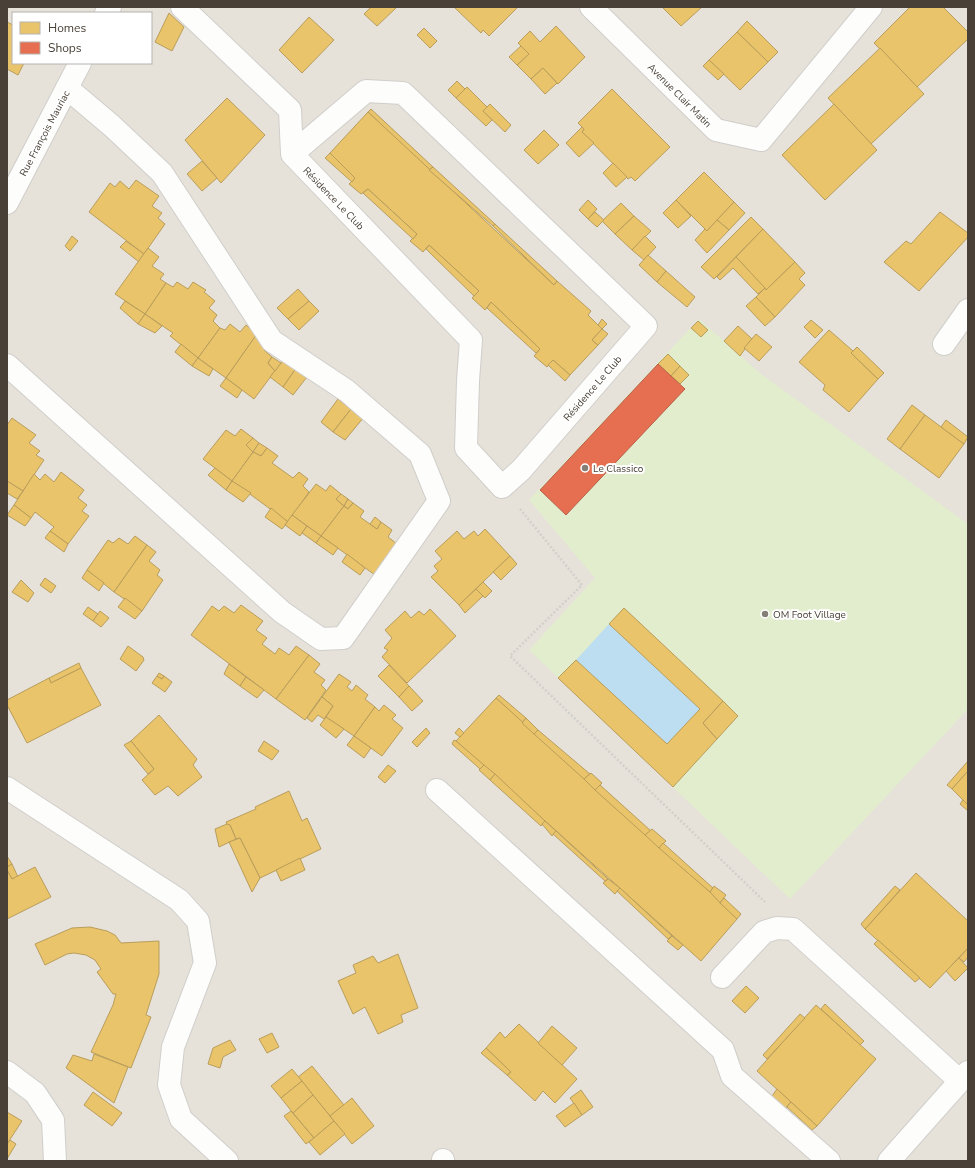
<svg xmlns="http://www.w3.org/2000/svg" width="975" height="1168" font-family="'Nunito Sans',sans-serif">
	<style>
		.residential { fill: #e6e2da; fill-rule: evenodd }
		.green { fill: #e2edcd }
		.water { fill: #bddef0 }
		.homes { fill: #e9c46a; stroke: #b99d5b }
		.shops { fill: #e76f51; stroke: #b86149 }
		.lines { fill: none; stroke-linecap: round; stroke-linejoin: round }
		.minor-casing { stroke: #d0ceca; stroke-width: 24 }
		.path { stroke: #d2d0cb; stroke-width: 2.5; stroke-dasharray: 2 2; stroke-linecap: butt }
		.minor { stroke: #fdfdfc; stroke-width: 22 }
		.poi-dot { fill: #847e77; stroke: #fff; stroke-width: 1.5 }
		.labels { text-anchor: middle; stroke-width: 4; stroke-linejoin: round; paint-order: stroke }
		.street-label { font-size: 10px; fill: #494137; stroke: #fff }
		.poi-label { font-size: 10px; fill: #494137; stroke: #fff; text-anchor: start }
	</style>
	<rect width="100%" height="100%" fill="#f2f0ed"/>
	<path class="residential" d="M7,7H968V1161H7ZM13,13H151V63H13Z"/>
	<polygon class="green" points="699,319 761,374 968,524 968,709 790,899 529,650 595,578 529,500"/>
	<polygon class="water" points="609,624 700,709 667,744 576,660"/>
	<g class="homes">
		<polygon points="371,7 397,7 377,26 364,14"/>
		<polygon points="454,7 518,7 489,36 483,30 481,33"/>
		<polygon points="662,7 702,7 681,26"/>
		<polygon points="910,7 943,7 968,32 968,39 917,87 874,43"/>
		<polygon points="169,13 184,27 172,51 155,42"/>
		<polygon points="309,17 334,40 302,73 279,50"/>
		<polygon points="747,21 778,52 768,62 737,32"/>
		<polygon points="7,22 13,25 13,63 24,63 18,75 7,69"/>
		<polygon points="556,26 585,57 558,84 543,68 531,79 517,65 529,54 518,43 530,31 540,42"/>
		<polygon points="424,28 437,41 430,48 417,35"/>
		<polygon points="737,32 768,62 740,90 709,60"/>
		<polygon points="521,46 529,54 517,65 509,57"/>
		<polygon points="880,48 924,94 871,144 828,98"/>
		<polygon points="709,60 724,74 718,80 703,66"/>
		<polygon points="543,68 557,83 545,94 531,79"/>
		<polygon points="457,81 465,89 456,98 448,90"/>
		<polygon points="467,87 487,107 483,111 492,120 486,126 456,98"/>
		<polygon points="612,89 670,147 635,181 631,177 628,179 582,132 584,129 578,123"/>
		<polygon points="227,98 265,135 221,183 185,140"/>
		<polygon points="490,104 511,125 505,132 483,111"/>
		<polygon points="834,104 877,150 825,200 782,155"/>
		<polygon points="371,109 386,123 433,167 429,170 368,112"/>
		<polygon points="368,112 554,285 557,281 591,311 588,315 602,329 592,340 598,345 570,375 553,360 547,367 534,356 540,349 491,302 485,310 472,298 479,291 429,245 423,252 410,241 417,234 368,189 361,194 349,184 355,178 330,153"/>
		<polygon points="582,127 584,129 582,132 594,143 579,157 566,143"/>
		<polygon points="544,130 559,145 538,164 524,150"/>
		<polygon points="330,153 355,178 352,182 325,158"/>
		<polygon points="202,161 217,178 202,191 187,174"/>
		<polygon points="613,163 627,177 616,187 603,173"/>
		<polygon points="433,167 495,224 493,226 429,170"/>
		<polygon points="704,172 734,202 707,231 676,200"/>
		<polygon points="136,180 159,196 152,206 162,213 158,218 165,224 144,254 89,212 110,183 115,187 120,181 129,189"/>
		<polygon points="368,189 417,234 413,239 363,193"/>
		<polygon points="588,200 597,209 588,219 579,210"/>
		<polygon points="676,200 691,216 678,228 663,213"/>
		<polygon points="734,202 745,213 729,230 717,220"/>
		<polygon points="621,203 634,216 615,234 602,221"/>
		<polygon points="595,212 604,220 597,227 588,219"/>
		<polygon points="940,212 968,233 968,237 919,291 884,262 906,241 911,244"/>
		<polygon points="634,216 651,231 632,250 615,234"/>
		<polygon points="751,217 763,229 714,279 701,267"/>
		<polygon points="717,220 729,230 707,253 695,240 705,229 707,231"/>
		<polygon points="495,224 557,281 554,285 493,226"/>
		<polygon points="763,229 795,262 766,290 736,257"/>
		<polygon points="72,236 78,241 70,251 65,246"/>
		<polygon points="645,236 656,247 644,260 632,250"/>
		<polygon points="126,241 144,254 139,262 120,247"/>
		<polygon points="429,245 479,291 474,296 426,249"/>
		<polygon points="148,248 159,257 152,266 164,274 160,279 166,283 145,314 115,294"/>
		<polygon points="648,255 666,271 657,282 639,265"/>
		<polygon points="736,257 765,288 758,294 733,268 720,280 717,277"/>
		<polygon points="795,262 805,273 799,279 805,285 775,317 756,297 765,288 766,290"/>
		<polygon points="666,271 695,297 687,307 657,282"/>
		<polygon points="177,282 188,289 193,282 206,290 204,292 215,301 209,308 217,315 213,321 220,328 198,358 170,336 173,333 145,314 166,283 173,287"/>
		<polygon points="298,289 309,301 288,319 277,308"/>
		<polygon points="756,297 775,317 765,326 746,306"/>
		<polygon points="125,301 145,314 138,324 120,308"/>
		<polygon points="309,301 319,311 299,330 288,319"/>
		<polygon points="491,302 540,349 536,353 487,308"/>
		<polygon points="145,314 162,326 155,333 138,324"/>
		<polygon points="602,319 607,324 602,329 598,325"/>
		<polygon points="811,320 823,330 815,338 804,327"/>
		<polygon points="698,321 708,330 701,337 691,328"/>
		<polygon points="230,324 240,332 246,325 257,334 226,378 198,358 220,328 225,330"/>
		<polygon points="738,326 752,339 740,356 724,341"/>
		<polygon points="602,329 608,334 598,345 592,340"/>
		<polygon points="829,330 853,351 851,353 878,379 849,412 823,390 825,385 799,362"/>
		<polygon points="257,334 269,343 264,350 272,357 268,363 275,371 254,399 226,378"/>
		<polygon points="756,334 772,347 759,361 744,348"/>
		<polygon points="181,344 198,358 192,366 175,352"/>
		<polygon points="857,347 884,373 878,379 851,353"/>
		<polygon points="668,354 680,366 671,376 658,364"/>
		<polygon points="287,355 299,364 283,387 270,377"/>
		<polygon points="272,357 281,363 275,371 268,363"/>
		<polygon points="198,358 213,369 209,376 192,366"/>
		<polygon points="553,360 570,375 565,381 548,365"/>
		<polygon points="299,364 310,373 293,395 283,387"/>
		<polygon points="680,366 689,375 680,384 671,376"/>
		<polygon points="226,378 242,390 237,398 220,386"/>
		<polygon points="338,399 351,409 333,432 321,422"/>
		<polygon points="912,405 925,415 900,449 887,439"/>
		<polygon points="351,409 364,417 345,440 333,432"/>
		<polygon points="925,415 964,444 939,478 900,449"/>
		<polygon points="12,418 36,435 29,443 40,451 36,455 44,460 23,491 7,481 7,425"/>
		<polygon points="946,420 968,437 964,444 941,427"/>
		<polygon points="241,429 253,438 246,445 253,452 232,481 203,459 226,430 235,436"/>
		<polygon points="253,438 259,443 253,452 246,445"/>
		<polygon points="259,443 267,448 261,456 253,452"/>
		<polygon points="267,448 278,456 272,463 293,478 299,472 308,479 303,486 309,492 288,522 232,481 253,452 261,456"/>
		<polygon points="215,468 232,481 226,490 208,475"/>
		<polygon points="61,472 84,490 78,498 87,505 82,511 89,516 68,544 50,531 54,527 35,512 31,518 14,505 34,474 40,480 45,474 54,482"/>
		<polygon points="7,481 23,491 17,499 7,493"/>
		<polygon points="232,481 251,493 243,502 226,490"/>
		<polygon points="316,484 326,491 330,485 341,494 336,499 344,506 321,536 292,515"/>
		<polygon points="341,494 348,499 344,506 336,499"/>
		<polygon points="348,499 353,503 348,509 344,506"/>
		<polygon points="353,503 364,511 360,517 377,529 381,522 392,530 388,537 397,544 375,575 321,536 344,506 348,509"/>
		<polygon points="14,505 31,518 25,526 7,515"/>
		<polygon points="271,508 288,522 282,529 265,517"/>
		<polygon points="292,515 307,526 300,536 285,525"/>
		<polygon points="375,517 381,522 377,529 370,524"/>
		<polygon points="307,526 321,536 316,543 302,533"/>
		<polygon points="485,529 510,556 459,605 431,577 438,571 434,566 442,559 435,551 457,531 464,539 474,531 478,536"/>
		<polygon points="50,531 68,544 64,552 45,538"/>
		<polygon points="135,536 147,545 114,592 87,570 108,540 113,543 119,538 128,544"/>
		<polygon points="321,536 338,548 333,555 316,543"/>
		<polygon points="147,545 156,552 149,561 160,570 157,575 163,580 142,611 114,592"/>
		<polygon points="347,554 365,568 360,575 342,562"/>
		<polygon points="510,556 517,564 501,580 493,572"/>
		<polygon points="87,570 104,583 99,591 82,578"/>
		<polygon points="45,578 56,586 51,593 40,585"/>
		<polygon points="21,580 34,593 28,602 12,592"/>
		<polygon points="483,582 492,591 485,598 476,589"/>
		<polygon points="476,589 483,596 465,613 459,605"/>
		<polygon points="125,598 142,611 135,619 118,607"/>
		<polygon points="241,605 263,621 256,630 267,638 262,644 275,654 279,648 289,655 296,646 309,655 276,699 191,635 212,606 219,611 224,606 234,613"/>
		<polygon points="88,607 98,614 93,621 83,614"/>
		<polygon points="624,608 723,701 703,723 717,739 673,787 558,678 576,660 667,744 700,709 609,624"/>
		<polygon points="430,609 456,636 407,683 382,657 388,650 384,648 392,638 385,630 405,611 411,618 419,611 424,615"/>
		<polygon points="100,611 109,618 101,627 93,621"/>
		<polygon points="128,646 143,657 144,660 136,671 120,659"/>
		<polygon points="309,655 320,664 314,672 325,680 321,685 326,690 305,720 276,699"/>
		<polygon points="79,663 81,668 51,683 49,678"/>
		<polygon points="229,664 246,677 240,686 224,674"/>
		<polygon points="389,665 409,686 399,697 378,676"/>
		<polygon points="81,668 101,705 27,743 7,705 7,700 49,678 51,683"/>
		<polygon points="159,673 164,676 162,679 157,676"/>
		<polygon points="339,674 351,682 347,687 352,691 356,685 368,695 365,699 375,707 354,736 326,717 333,706 322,697"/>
		<polygon points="157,676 162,679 164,676 172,682 165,692 152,683"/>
		<polygon points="246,677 264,690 257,698 240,686"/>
		<polygon points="409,686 423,701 412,711 399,697"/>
		<polygon points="499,695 526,718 522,723 496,698"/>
		<polygon points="322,697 333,706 324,719 318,715 312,722 307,718"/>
		<polygon points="496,698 710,892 737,919 701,961 456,741"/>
		<polygon points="723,701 738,716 717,739 703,723"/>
		<polygon points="384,705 396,715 392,719 403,728 382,756 354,736 375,707 379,711"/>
		<polygon points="159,715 197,759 193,765 202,777 178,796 168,786 155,795 142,780 154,769 131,741"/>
		<polygon points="326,717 344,729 336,738 320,725"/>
		<polygon points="526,718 538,730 534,734 522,723"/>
		<polygon points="426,728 430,733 417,747 412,742"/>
		<polygon points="459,728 464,733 460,737 455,733"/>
		<polygon points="538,730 590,774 584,779 534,734"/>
		<polygon points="354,736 371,748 364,758 347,745"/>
		<polygon points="454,740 456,741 484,765 480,769 452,744"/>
		<polygon points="131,741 154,769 148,774 124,745"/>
		<polygon points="264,741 279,751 272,760 258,751"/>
		<polygon points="968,761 968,771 952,789 947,785"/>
		<polygon points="388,765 396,771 385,783 378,777"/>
		<polygon points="484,765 495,774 490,780 479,770"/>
		<polygon points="968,771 968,805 952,789"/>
		<polygon points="591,773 602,783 595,790 584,779"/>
		<polygon points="495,774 545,821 541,826 490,780"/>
		<polygon points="600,785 651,831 645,835 595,790"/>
		<polygon points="289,791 302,821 307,818 321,849 260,878 240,838 236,839 230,825 227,825 226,822 256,809 255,807"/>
		<polygon points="963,800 968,805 968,811 960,804"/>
		<polygon points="545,821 556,831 552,836 542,824"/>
		<polygon points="227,824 230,825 236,839 219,847 215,829"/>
		<polygon points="652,829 666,841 659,848 645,835"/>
		<polygon points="556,831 608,879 605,881 553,834"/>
		<polygon points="240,838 260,878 252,892 229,842"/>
		<polygon points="663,843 713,888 710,892 659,848"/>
		<polygon points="7,856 12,864 7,867"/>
		<polygon points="300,858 305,870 281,881 276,870"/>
		<polygon points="12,864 18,877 12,879 7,870 7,867"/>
		<polygon points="35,867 51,897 7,919 7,870 12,879"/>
		<polygon points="916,873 968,921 968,948 930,988 865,929"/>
		<polygon points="608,879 620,888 615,894 603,883"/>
		<polygon points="714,886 726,895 720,903 710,892"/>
		<polygon points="895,886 900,890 865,929 861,924"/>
		<polygon points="620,888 672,936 668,939 617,891"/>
		<polygon points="724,898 741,914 737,919 720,903"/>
		<polygon points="90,927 107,931 115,935 121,943 159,941 159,974 146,1015 151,1017 131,1068 91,1052 113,1005 116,994 113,994 97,972 101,969 95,960 86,955 74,953 67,954 45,965 35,944 65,931 72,928"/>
		<polygon points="672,936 683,945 678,950 667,941"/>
		<polygon points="878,940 920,978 915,982 874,944"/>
		<polygon points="968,948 968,957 964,962 959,958"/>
		<polygon points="398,954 418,1008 401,1015 403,1022 378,1034 365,1007 353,1014 338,981 356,973 353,965 373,956 378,963"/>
		<polygon points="959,958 968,968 955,981 946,971"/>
		<polygon points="746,986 759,998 745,1013 732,1001"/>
		<polygon points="825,1004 864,1041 860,1045 821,1009"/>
		<polygon points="816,1005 876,1059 817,1126 757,1071"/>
		<polygon points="800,1014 805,1018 767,1059 763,1055"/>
		<polygon points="519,1024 577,1079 555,1103 543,1091 535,1101 507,1075 511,1072 486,1048 500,1032 505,1038"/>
		<polygon points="552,1026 577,1048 562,1065 538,1043"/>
		<polygon points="272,1033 279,1047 267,1053 259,1039"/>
		<polygon points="230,1040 236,1050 223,1057 220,1068 208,1064 213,1048"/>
		<polygon points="486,1048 511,1072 507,1075 481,1053"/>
		<polygon points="94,1054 128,1067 114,1103 66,1068 73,1055 92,1061"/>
		<polygon points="312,1066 344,1105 330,1116 298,1077"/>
		<polygon points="292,1069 302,1081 281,1098 271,1086"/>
		<polygon points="302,1081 313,1095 293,1113 281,1098"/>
		<polygon points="777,1089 791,1102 785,1109 772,1096"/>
		<polygon points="581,1090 593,1107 582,1115 570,1098"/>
		<polygon points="93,1092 122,1113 112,1126 84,1105"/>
		<polygon points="313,1095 334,1121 314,1138 293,1113"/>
		<polygon points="352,1098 374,1126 352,1144 330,1116"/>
		<polygon points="791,1102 817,1126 812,1130 787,1107"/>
		<polygon points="574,1103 582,1115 565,1127 556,1116"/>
		<polygon points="291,1111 314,1138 306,1144 284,1116"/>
		<polygon points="7,1112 22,1121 7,1144"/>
		<polygon points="334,1121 345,1134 320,1155 309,1142"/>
		<polygon points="10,1140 16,1144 7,1159 7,1144"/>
	</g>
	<polygon class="shops" points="658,364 685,389 566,515 540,490"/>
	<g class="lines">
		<defs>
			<g id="minor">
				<polyline points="182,7 290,110 292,154 471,340 468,381 466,448 502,487 521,470 646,326 403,93 366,91 292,154"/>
				<polyline points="591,7 716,130 761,140 871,7"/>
				<polyline points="106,13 110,7"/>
				<polyline points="7,203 80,63"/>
				<polyline points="944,344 968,310"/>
				<polyline points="7,365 282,612 321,639 343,638 439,501 420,454 347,391 272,341 162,173 112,126 67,88"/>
				<polyline points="7,788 179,900 198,921 205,963 173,1047 169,1085 181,1119 227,1161"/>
				<polyline points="437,790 723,1050 732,1076 829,1161"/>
				<polyline points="722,977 764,932 777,928 793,929 960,1081"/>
				<polyline points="7,1072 35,1093 53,1120 55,1161"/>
				<polyline points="443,1161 443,1160"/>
				<polyline points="889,1161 968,1072"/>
			</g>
		</defs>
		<use href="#minor" class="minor-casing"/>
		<polyline class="path" points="520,509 582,585 510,656 765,902"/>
		<use href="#minor" class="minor"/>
	</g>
	<g class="poi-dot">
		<circle cx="585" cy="468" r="4"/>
		<circle cx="765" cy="614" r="4"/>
	</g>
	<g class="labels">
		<g class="street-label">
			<text transform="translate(680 95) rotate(45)" y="4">Avenue Clair Matin</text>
			<text transform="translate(44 133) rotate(-62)" y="4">Rue François Mauriac</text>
			<text transform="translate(334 198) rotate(46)" y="4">Résidence Le Club</text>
			<text transform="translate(592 388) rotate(-49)" y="4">Résidence Le Club</text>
		</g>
		<g class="poi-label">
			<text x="593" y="472">Le Classico</text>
			<text x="773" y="618">OM Foot Village</text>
		</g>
	</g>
	<rect width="975" height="1168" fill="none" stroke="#494137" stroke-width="16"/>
	<rect x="12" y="12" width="140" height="52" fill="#ffffff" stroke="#b6b3af"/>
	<rect x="20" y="22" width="20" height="12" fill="#e9c46a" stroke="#b6b3af"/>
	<text x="48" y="32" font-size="12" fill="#494137">Homes</text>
	<rect x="20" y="42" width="20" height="12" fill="#e76f51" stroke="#b6b3af"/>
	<text x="48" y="52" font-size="12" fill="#494137">Shops</text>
</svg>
